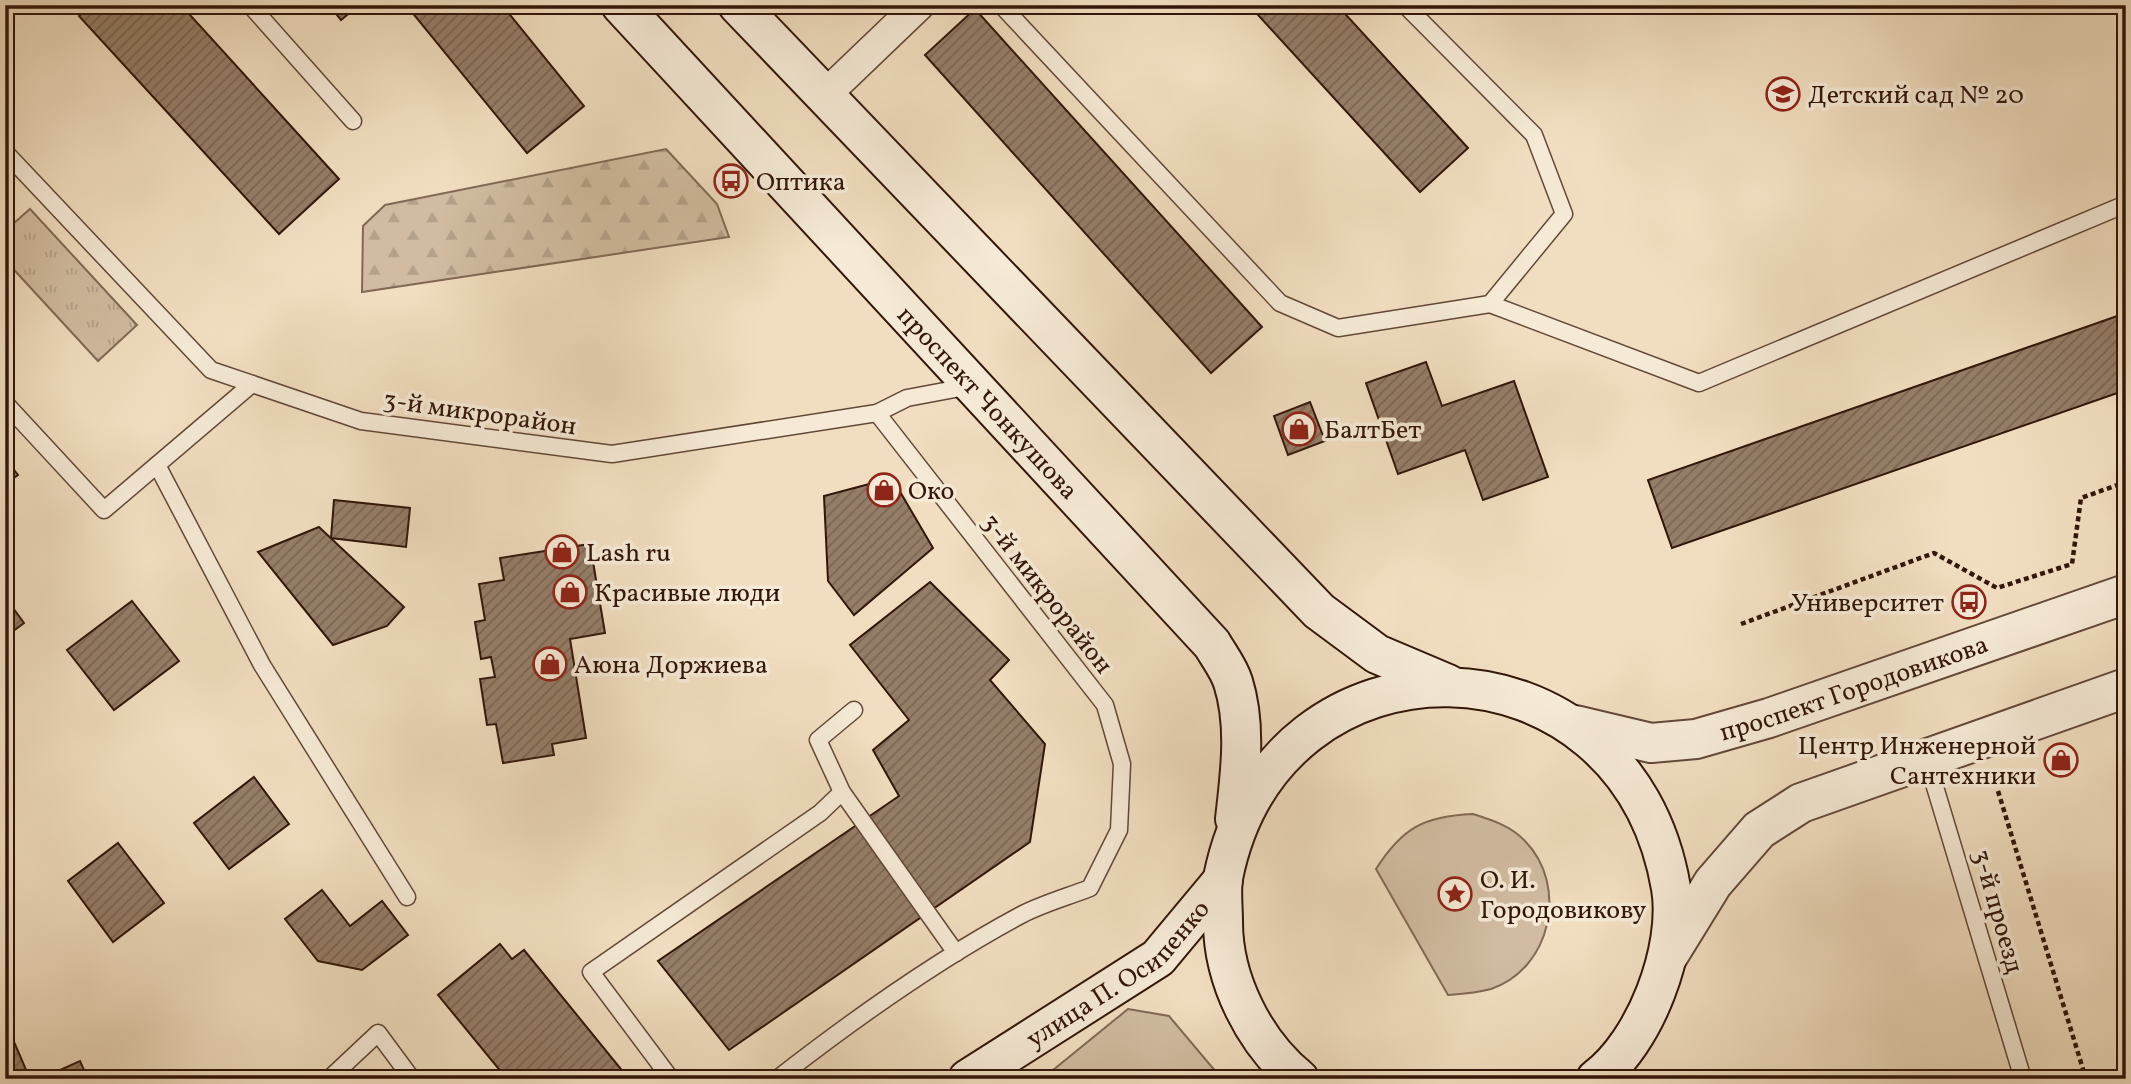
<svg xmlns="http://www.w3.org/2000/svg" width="2131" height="1084" font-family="Vollkorn,serif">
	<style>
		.green { fill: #d1bca1; stroke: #826955; stroke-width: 2 }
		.forest { fill: url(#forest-firs); stroke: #826955; stroke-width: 2 }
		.park { fill: url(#park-tufts); stroke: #826955; stroke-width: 2 }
		.building { fill: url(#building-hatch); stroke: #321609; stroke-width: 2 }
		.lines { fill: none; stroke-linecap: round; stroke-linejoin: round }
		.service-casing { stroke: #624837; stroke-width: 19 }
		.minor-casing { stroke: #624837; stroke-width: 33 }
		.tertiary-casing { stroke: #624837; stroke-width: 42 }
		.secondary-casing { stroke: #321609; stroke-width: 42 }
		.path { stroke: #321609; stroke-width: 4.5; stroke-dasharray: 5 3.5; stroke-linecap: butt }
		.service { stroke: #f6ead6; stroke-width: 16 }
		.minor { stroke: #f6ead6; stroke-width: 30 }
		.tertiary { stroke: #f6ead6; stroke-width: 38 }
		.secondary { stroke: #f6ead6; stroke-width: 38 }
		.labels { text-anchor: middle; stroke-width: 7; stroke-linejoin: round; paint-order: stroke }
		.poi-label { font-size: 26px; fill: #321609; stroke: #f6ead6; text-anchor: start }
		.street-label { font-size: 26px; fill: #321609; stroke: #f6ead6 }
	</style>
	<defs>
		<pattern id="forest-firs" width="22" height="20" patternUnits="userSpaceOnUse" patternTransform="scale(1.75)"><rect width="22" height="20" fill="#d1bca1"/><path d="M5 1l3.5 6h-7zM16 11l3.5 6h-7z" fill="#b4a189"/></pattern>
		<pattern id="park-tufts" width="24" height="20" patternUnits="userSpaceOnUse" patternTransform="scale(1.75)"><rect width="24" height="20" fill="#d1bca1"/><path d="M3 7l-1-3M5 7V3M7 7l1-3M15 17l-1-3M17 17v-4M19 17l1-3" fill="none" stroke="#b4a189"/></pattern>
		<pattern id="building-hatch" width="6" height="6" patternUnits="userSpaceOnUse" patternTransform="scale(1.75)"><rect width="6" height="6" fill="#957e68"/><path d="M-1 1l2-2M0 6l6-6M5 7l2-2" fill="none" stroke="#7a6654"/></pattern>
	</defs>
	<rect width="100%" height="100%" fill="#f1dec0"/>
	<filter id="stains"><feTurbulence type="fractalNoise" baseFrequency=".00286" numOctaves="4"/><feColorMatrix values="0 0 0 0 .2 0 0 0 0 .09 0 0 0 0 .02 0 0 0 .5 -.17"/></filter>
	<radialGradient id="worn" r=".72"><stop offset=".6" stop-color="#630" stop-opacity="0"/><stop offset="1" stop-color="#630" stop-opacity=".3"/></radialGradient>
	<g class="green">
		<path d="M1473,814C1492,820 1511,826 1525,841C1569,886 1551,969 1491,989C1477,993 1462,994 1448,995L1376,869C1402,828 1424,816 1473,814Z"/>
		<polygon points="1128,1009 1169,1016 1222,1079 1042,1079"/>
	</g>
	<polygon class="forest" points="666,149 717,204 729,237 362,292 363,226 385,205"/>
	<polygon class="park" points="30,209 137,325 98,361 5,260 5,231"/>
	<g class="building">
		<polygon points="91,5 181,5 339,179 279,234 79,16"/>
		<polygon points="329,5 359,5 341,20"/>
		<polygon points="406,5 502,5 584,106 527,153"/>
		<polygon points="1249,5 1337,5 1468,148 1420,192"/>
		<polygon points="975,9 1262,327 1211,373 925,55"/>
		<polygon points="2126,313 2126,390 1672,548 1648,480"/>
		<polygon points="1426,362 1442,406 1514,381 1548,477 1483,500 1465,450 1398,474 1366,383"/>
		<polygon points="1310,402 1325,441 1288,455 1274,416"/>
		<polygon points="5,458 18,475 5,484"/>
		<polygon points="892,478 933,548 854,615 828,581 824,496"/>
		<polygon points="334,500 410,508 406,547 331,538"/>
		<polygon points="319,527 404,607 387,626 333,645 258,552"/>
		<polygon points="590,544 605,633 570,639 586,738 552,744 554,755 503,763 496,724 487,725 480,679 495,677 491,657 481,659 475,622 485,620 479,584 504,580 500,558"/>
		<polygon points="930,582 1009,660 990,680 1045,744 1030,842 729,1050 658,961 899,796 873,750 909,720 850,645"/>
		<polygon points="5,597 24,623 5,637"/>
		<polygon points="132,601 179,661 114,710 67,650"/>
		<polygon points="254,777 289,824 229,869 194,823"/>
		<polygon points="118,843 164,903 113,942 68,881"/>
		<polygon points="322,890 350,926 382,901 408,935 362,970 318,961 285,919"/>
		<polygon points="500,944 512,959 524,950 629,1079 507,1079 438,995"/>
		<polygon points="5,1021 30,1079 5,1079"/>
		<polygon points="80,1061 88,1079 40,1079"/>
	</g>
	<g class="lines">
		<defs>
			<g id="service">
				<polyline points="250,5 353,121"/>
				<polyline points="1001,5 1280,303 1338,328 1490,304 1699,383 2126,204"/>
				<polyline points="1405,5 1534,135 1564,214 1490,304"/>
				<polyline points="5,152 211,370 361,421 612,454 877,413 907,398 971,386"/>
				<polyline points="5,403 104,510 252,384"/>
				<polyline points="157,465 262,665 407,897"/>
				<polyline points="854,710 818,740 842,792 956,953"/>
				<polyline points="1926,757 2023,1079"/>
				<polyline points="329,1079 378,1033 412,1079"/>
				<polyline points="671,1079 591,972 820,813 842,792"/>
				<path d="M777,1079C854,1019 935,961 1021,915C1042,904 1067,897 1090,888L1119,830L1122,764L1105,705L877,413"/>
			</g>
			<polyline id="minor" points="823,97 919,5"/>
			<g id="tertiary">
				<path id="s1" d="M1575,725L1651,743L1696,739L1769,718L2126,594"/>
				<polyline points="1668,956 1713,883 1759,830 1801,803 2126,688"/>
			</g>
			<g id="secondary">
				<path id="s2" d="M621,5L1212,644C1219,656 1229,669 1233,682C1247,726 1240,775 1235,819"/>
				<polyline points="738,5 1319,611 1377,654 1448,684"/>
				<path id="s3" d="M968,1079L1158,958L1223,880"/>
				<path d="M1299,1079C1254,1042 1223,980 1223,922C1223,908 1221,892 1223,878C1274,619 1626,625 1671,888C1681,948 1645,1043 1596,1079"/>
			</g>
		</defs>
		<use href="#service" class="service-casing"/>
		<use href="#minor" class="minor-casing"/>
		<use href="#tertiary" class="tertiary-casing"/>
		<use href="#secondary" class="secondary-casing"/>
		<g class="path">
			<polyline points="5,203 12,196"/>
			<polyline points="1741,624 1934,553 1997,588 2072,564 2081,498 2126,482"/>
			<polyline points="2070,748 2076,760"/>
			<polyline points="1998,791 2086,1079"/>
		</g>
		<use href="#service" class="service"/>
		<use href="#minor" class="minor"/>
		<use href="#tertiary" class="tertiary"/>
		<use href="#secondary" class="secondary"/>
	</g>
	<defs>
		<symbol id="school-ring" viewBox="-11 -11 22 22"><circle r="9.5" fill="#f6ead6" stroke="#8f2418" stroke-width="1.5"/><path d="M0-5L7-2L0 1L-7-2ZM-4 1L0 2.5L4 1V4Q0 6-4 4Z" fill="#8f2418"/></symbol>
		<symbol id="bus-ring" viewBox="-11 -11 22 22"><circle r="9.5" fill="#f6ead6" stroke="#8f2418" stroke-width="1.5"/><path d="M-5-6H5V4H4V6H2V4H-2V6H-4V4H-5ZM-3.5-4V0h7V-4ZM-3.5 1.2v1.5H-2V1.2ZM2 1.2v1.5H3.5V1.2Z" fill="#8f2418"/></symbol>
		<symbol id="shop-ring" viewBox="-11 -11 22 22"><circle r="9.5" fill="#f6ead6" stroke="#8f2418" stroke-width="1.5"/><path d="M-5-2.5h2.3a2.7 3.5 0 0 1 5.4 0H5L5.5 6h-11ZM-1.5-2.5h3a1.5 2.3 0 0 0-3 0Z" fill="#8f2418"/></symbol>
		<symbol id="sight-ring" viewBox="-11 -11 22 22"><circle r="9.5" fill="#f6ead6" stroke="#8f2418" stroke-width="1.5"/><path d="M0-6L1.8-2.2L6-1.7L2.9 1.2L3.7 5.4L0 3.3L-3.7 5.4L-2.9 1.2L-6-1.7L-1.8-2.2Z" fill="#8f2418"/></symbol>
	</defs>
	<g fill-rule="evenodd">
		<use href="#school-ring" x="1764" y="75" width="38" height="38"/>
		<use href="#bus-ring" x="712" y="162" width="38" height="38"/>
		<use href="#shop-ring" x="1280" y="410" width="38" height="38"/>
		<use href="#shop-ring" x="865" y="471" width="38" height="38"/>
		<use href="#shop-ring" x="543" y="533" width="38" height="38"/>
		<use href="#shop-ring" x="551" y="573" width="38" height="38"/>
		<use href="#bus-ring" x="1950" y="583" width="38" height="38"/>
		<use href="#shop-ring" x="531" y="645" width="38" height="38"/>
		<use href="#shop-ring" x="2042" y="741" width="38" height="38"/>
		<use href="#sight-ring" x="1436" y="875" width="38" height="38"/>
	</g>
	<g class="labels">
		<g class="poi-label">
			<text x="1808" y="103">Детский сад № 20</text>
			<text x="756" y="190">Оптика</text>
			<text x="1324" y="438">БалтБет</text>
			<text x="908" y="499">Око</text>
			<text x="586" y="561">Lash ru</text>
			<text x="594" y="601">Красивые люди</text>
			<text x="1944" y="611" text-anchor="end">Университет</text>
			<text x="574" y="673">Аюна Доржиева</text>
			<text x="2036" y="754" text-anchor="end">Центр Инженерной<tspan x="2036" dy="30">Сантехники</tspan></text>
			<text x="1480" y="888">О. И.<tspan x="1480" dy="30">Городовикову</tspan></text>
		</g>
		<g class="street-label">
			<text dy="9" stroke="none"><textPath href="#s2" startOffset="541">проспект Чонкушова</textPath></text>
			<text transform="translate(480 412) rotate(8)" y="9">3-й микрорайон</text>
			<text transform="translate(1048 593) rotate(52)" y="9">3-й микрорайон</text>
			<text dy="9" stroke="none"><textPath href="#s1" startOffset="289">проспект Городовикова</textPath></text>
			<text transform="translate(1999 911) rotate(74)" y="9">3-й проезд</text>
			<text dy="9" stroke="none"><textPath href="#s3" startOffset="184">улица П. Осипенко</textPath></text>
		</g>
	</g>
	<rect width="2131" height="1084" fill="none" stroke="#f1dec0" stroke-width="28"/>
	<rect x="7" y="7" width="2117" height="1070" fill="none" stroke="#321609" stroke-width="3.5"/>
	<rect x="14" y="14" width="2103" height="1056" fill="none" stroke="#321609" stroke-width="2"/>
	<rect width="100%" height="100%" filter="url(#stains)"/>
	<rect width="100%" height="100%" fill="url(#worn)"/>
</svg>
